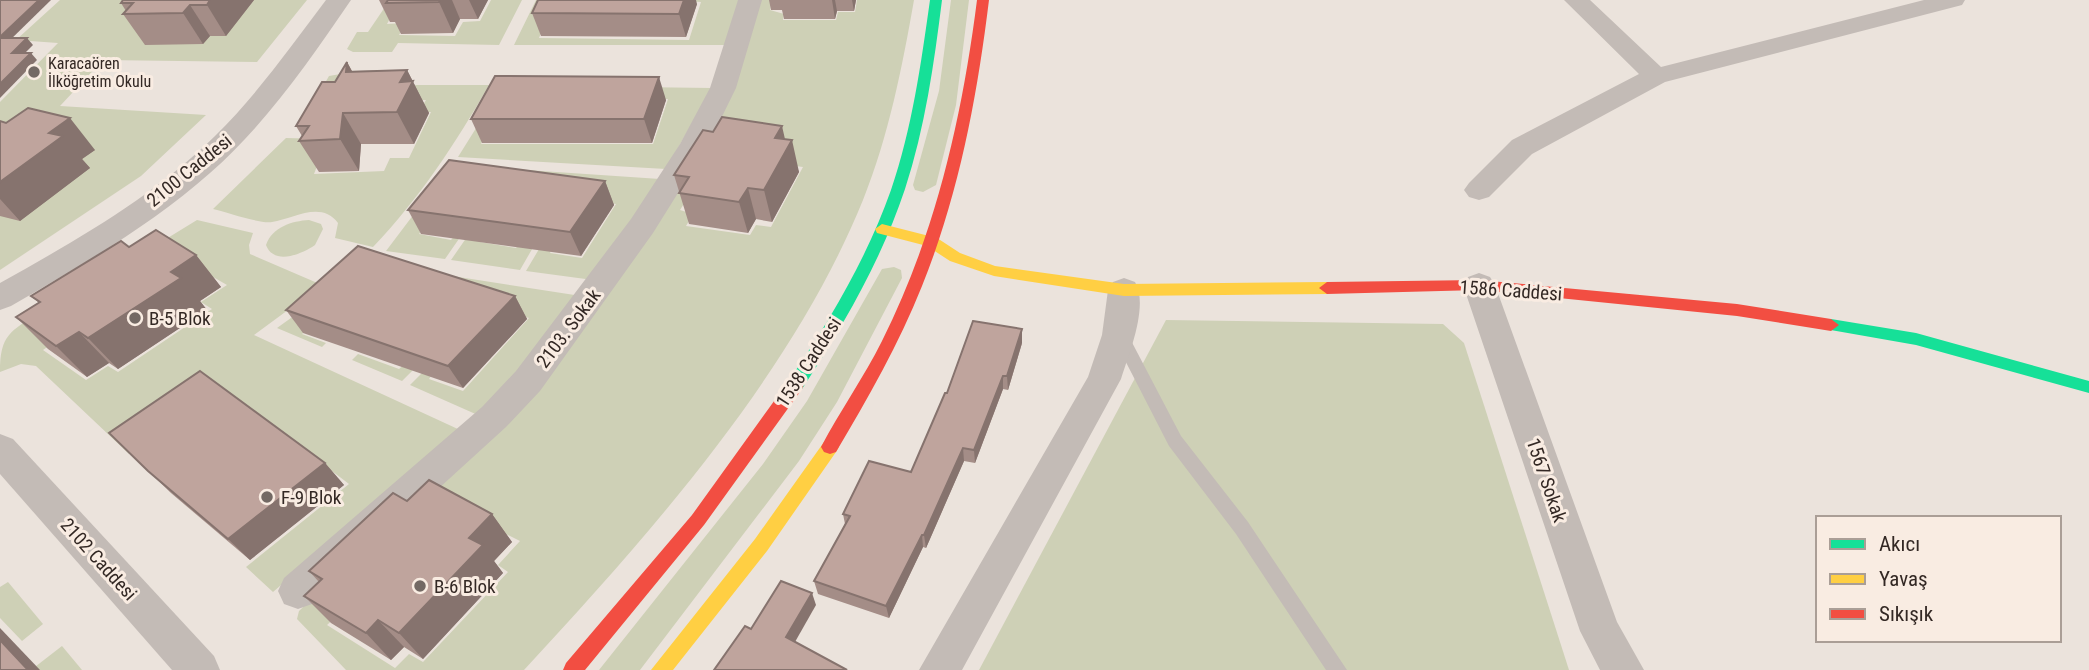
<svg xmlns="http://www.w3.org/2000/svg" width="2089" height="670" font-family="'Roboto Condensed',sans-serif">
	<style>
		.green { fill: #ced0b6 }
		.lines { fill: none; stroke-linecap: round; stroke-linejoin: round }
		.lane { fill: #c3bbb6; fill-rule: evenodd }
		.street { fill: #c3bbb6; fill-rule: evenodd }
		.fast { fill: #16e098; fill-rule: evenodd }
		.slow { fill: #ffcf43; fill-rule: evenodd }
		.jam { fill: #f24e42; fill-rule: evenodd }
		.wall { fill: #a48d87 }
		.shaded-wall { fill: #86736e }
		.building { fill: #bfa49d; stroke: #86736e; stroke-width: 2 }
		.poi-dot { fill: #736964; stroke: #f9ece2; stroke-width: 2.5 }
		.labels { text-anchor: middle; stroke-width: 6; stroke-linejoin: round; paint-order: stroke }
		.far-poi-label { font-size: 16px; fill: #332824; stroke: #f9ece2; text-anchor: start }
		.street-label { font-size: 19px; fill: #332824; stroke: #f9ece2 }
		.poi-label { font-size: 19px; fill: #332824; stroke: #f9ece2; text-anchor: start }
	</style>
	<rect width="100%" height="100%" fill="#ebe3dc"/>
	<g class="green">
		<polygon points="60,0 307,0 257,62 103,60 60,106 206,115 141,176 0,270 0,102 58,43 16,40"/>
		<polygon points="491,0 522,0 499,45 398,43 392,52 353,52 347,49 357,32 368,32 385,7 396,7 387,24 406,23 399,35 455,36 463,22 480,21"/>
		<polygon points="536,0 598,0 554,0 539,38 689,40 701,2 671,0 743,0 730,45 514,45"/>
		<path d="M761,0H772L770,10L784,14L783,20H836L838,12H855L857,0H914C902,68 889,135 863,200C793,373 650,534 524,670H346L297,619L299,611L358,554L341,612L327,625L395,668L409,654L423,662L508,572L498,565L520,541L449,505L415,518L683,184L695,186L680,210L693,214L686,226L750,235L756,225L771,227L803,167L788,165L701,175Z"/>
		<polygon points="951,0 969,0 956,105 936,185 923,192 915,190 913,185 939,91"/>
		<path d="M352,72L371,85H489C456,143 419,199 373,247L335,238L338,223C321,200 293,219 272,222C259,224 227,212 213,209L286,138L323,139L311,160L319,161L314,174L384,171L390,158H409L431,112H419L426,100L362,101L330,128H297L335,85L325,83L329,76Z"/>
		<polygon points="503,85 504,99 481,144 653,144 668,99 632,99 635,87 712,88 666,169 458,157"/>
		<polygon points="451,165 660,179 593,280 526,271 542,244 553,246 550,253 582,258 616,204 460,182 419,234 451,240 458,232 463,233 445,259 386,251"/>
		<path d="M197,220L253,233L249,245L250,254L322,285L254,335L460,430L273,592L246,567L349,484L223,388L129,454L36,366L21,364L0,372C0,335 10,331 40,313L65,335L43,350L86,380L108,366L118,372L212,309L201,302L227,285L182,259L91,285Z"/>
		<path d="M309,220L321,224L323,229L315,245C302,254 274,266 266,245C272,227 292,221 309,220Z"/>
		<polygon points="469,234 480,242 516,248 521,242 535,244 520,270 451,260"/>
		<polygon points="375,264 581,296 480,416 410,385 426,369 434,372 429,379 463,391 529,318 372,268 302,334 326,343 322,347 277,328 362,267"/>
		<polygon points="894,267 901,270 902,278 837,402 799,461 640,670 599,670 763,464 807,401 882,269"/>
		<polygon points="1166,320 1443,324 1464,343 1569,670 979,670"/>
		<polygon points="358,354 399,369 406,363 416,367 402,381 352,360"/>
		<polygon points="8,582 43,624 22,641 0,618 0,587"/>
		<polygon points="62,646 82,670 31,670"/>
	</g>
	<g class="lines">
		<polygon class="lane" points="1120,329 1126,331 1181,436 1248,522 1347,670 1326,670 1236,534 1169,446 1112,335"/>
		<g class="street">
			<path d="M326,0H351C310,60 266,124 210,173C150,226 80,266 11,306L0,310V283C75,241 153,197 215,136C257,95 291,46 326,0Z"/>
			<polygon points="738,0 762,0 736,88 708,145 653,233 540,391 506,427 312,604 298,609 284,604 278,591 284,578 482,407 516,371 631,219 680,144 710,88"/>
			<polygon points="1564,0 1590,0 1661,67 1924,0 1965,0 1962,5 1665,82 1532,154 1489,197 1479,200 1469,197 1464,190 1469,183 1512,140 1639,74"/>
			<polygon points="1479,273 1490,277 1495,285 1617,622 1644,670 1600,670 1580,631 1463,285 1468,277"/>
			<path d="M1124,278L1135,282C1149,305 1129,354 1121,379L962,670H919L1088,377L1102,335L1108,290L1113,282Z"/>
			<polygon points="0,434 13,439 214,656 220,670 172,670 0,474"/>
		</g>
		<g class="fast">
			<path d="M930,0H942C934,64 925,128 905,189C881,261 843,326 802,389H790L788,384L790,379C830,320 867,258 891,190C912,129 921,64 930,0Z"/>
			<polygon points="1831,319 1916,333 2089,381 2089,393 1916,345 1825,329 1823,325 1825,321"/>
		</g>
		<g class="slow">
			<polygon points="882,224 937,238 960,253 995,266 1124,284 1327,282 1335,288 1327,294 1124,296 994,276 950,261 927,246 877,233 875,229"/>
			<polygon points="830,440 836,442 839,447 836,452 767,551 673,670 651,670 755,539 824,442"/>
		</g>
		<g class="jam">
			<path d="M977,0H989C977,98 959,194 922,286C899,344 868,398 836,452L830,454L824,452L821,447C840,411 864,377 882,341C936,233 962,118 977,0Z"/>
			<polygon points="1479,280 1737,304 1831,319 1839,325 1831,331 1737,316 1479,290 1327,294 1319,288 1327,282"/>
			<polygon points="796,378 802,379 804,384 802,389 704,525 585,670 563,670 566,663 692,515 790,379"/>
		</g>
	</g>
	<g class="wall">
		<polygon points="124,0 254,0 226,36 210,36 203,44 145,45 123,14 126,11 121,3"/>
		<polygon points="379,0 488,0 478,19 460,19 453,33 401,34 395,22 390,22"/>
		<polygon points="769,0 856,0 854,11 837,11 835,19 784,19 782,10 771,10"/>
		<polygon points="697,4 686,37 541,36 532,13"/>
		<polygon points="347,62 352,71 407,70 429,113 414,144 361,144 359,171 319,172 299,141 302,136 296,126 335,82"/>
		<polygon points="666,100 652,143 482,143 471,119"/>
		<polygon points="0,121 95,150 82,159 90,168 20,221 0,216"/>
		<polygon points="785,139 799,172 772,222 756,219 748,233 689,224 674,175"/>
		<polygon points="605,181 614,205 581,256 421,234 408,210"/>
		<polygon points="129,247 196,255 221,287 200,301 207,310 118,369 109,363 87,377 48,349 16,317 39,303 31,296"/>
		<polygon points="515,296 527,319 463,388 303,333 286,310"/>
		<polygon points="1022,343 1008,390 1003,389 975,463 964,461 926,548 923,547 889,618 818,594 814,581 845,524 843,514 911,472 947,393"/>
		<polygon points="109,433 325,463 344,485 250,560 171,493"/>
		<polygon points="407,501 492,514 512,542 494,561 503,573 423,659 404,647 391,660 331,623 304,596 319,582 309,571"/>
	</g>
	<g class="shaded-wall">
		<polygon points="39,0 51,0 5,45 0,37"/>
		<polygon points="210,0 254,0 226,36 207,5"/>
		<polygon points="440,0 452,0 460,19 453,33 439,2"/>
		<polygon points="469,0 488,0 478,19"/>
		<polygon points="684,0 696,0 697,4 686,37 679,14"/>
		<polygon points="832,0 835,0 837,11 835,19"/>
		<polygon points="852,0 856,0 854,11"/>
		<polygon points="190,5 210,36 203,44 183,13"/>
		<polygon points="27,38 33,45 18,60 12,53"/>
		<polygon points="31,53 37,60 0,98 0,84"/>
		<polygon points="347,62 364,94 346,72"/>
		<polygon points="407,70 429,113 414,144 397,112 400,82"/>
		<polygon points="659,77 666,100 652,143 644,119"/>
		<polygon points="343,113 361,144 359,171 340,139"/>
		<polygon points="70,118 95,150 82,159 90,168 20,221 0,199 0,182 49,133"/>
		<polygon points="782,126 787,148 792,140 799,172 772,222 764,190 775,138"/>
		<polygon points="605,181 614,205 581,256 570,232"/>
		<polygon points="748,188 756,219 748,233 739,202"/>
		<polygon points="196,255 221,287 200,301 207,310 118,369 88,338 171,272"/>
		<polygon points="515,296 527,319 463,388 448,366"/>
		<polygon points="1022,329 1022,343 1008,390 1007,376"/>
		<polygon points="79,332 109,363 87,377 56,346"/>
		<polygon points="1003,376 1003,389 975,463 974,450"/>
		<polygon points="963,448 964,461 926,548 924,535"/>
		<polygon points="325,463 344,485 250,560 228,539"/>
		<polygon points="492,514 512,542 494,561 503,573 423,659 399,633 469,538"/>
		<polygon points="922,535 923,547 889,618 886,606"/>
		<polygon points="812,593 816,605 791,649 786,637"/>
		<polygon points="378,620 404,647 391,660 366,633"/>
		<polygon points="0,628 40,670 28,670 0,640"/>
	</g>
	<g class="building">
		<polygon points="0,0 39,0 0,37"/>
		<polygon points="123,0 210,0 207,5 190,5 183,13 123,14 133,3 121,3"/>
		<polygon points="388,0 440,0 439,2 386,3"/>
		<polygon points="538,0 684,0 679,14 532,13"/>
		<polygon points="0,38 27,38 12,53 31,53 0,84"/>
		<polygon points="347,62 346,72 407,70 400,82 413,81 397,112 343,113 340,139 299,141 309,126 296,126 322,82 335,82"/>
		<polygon points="495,76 659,77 644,119 471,119"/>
		<polygon points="28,108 70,118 49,133 63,136 0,182 0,121 6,123"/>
		<polygon points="722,117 782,126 775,138 792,140 764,190 748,188 739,202 679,193 689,177 674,175 703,130 713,132"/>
		<polygon points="449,160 605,181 570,232 408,210"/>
		<polygon points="156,230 196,255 171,272 181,278 88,338 79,332 56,346 16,317 40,302 31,296 121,241 129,247"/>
		<polygon points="358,246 515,296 448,366 286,310"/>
		<polygon points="973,321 1022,329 1007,376 1003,376 974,450 963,448 924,535 922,535 886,606 814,581 850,516 843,514 869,461 911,472 945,393 947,393"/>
		<polygon points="200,371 325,463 228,539 148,471 109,433"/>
		<polygon points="429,480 492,514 469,538 483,545 399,633 378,620 366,633 304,596 322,579 309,571 393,493 407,501"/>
		<polygon points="781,581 812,593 786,637 847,670 714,670 745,626 751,629"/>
		<polygon points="0,640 28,670 0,670"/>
	</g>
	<g class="poi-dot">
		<circle cx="34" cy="72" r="7"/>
		<circle cx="135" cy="318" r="7"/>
		<circle cx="267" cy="497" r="7"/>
		<circle cx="420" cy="586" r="7"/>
	</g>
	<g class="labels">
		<g class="far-poi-label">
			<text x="48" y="69">Karacaören<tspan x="48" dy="18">İlköğretim Okulu</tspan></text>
		</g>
		<g class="street-label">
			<text transform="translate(189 170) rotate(-39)" y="7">2100 Caddesi</text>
			<text transform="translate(1511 290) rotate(4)" y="7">1586 Caddesi</text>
			<text transform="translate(568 328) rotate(-53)" y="7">2103. Sokak</text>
			<text transform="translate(808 362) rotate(-57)" y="7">1538 Caddesi</text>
			<text transform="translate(1547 480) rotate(71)" y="7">1567 Sokak</text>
			<text transform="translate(99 559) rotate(48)" y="7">2102 Caddesi</text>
		</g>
		<g class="poi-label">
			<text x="149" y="325">B-5 Blok</text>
			<text x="281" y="504">F-9 Blok</text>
			<text x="434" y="593">B-6 Blok</text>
		</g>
	</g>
	<rect x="1816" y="516" width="245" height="126" fill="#f9ece2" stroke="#aa9e96" stroke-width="2"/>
	<rect x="1830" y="539" width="35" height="10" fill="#16e098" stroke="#aa9e96" stroke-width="2"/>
	<text x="1879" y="551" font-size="21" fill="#332824">Akıcı</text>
	<rect x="1830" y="574" width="35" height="10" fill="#ffcf43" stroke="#aa9e96" stroke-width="2"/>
	<text x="1879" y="586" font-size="21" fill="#332824">Yavaş</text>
	<rect x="1830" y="609" width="35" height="10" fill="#f24e42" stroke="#aa9e96" stroke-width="2"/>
	<text x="1879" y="621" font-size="21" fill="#332824">Sıkışık</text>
</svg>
